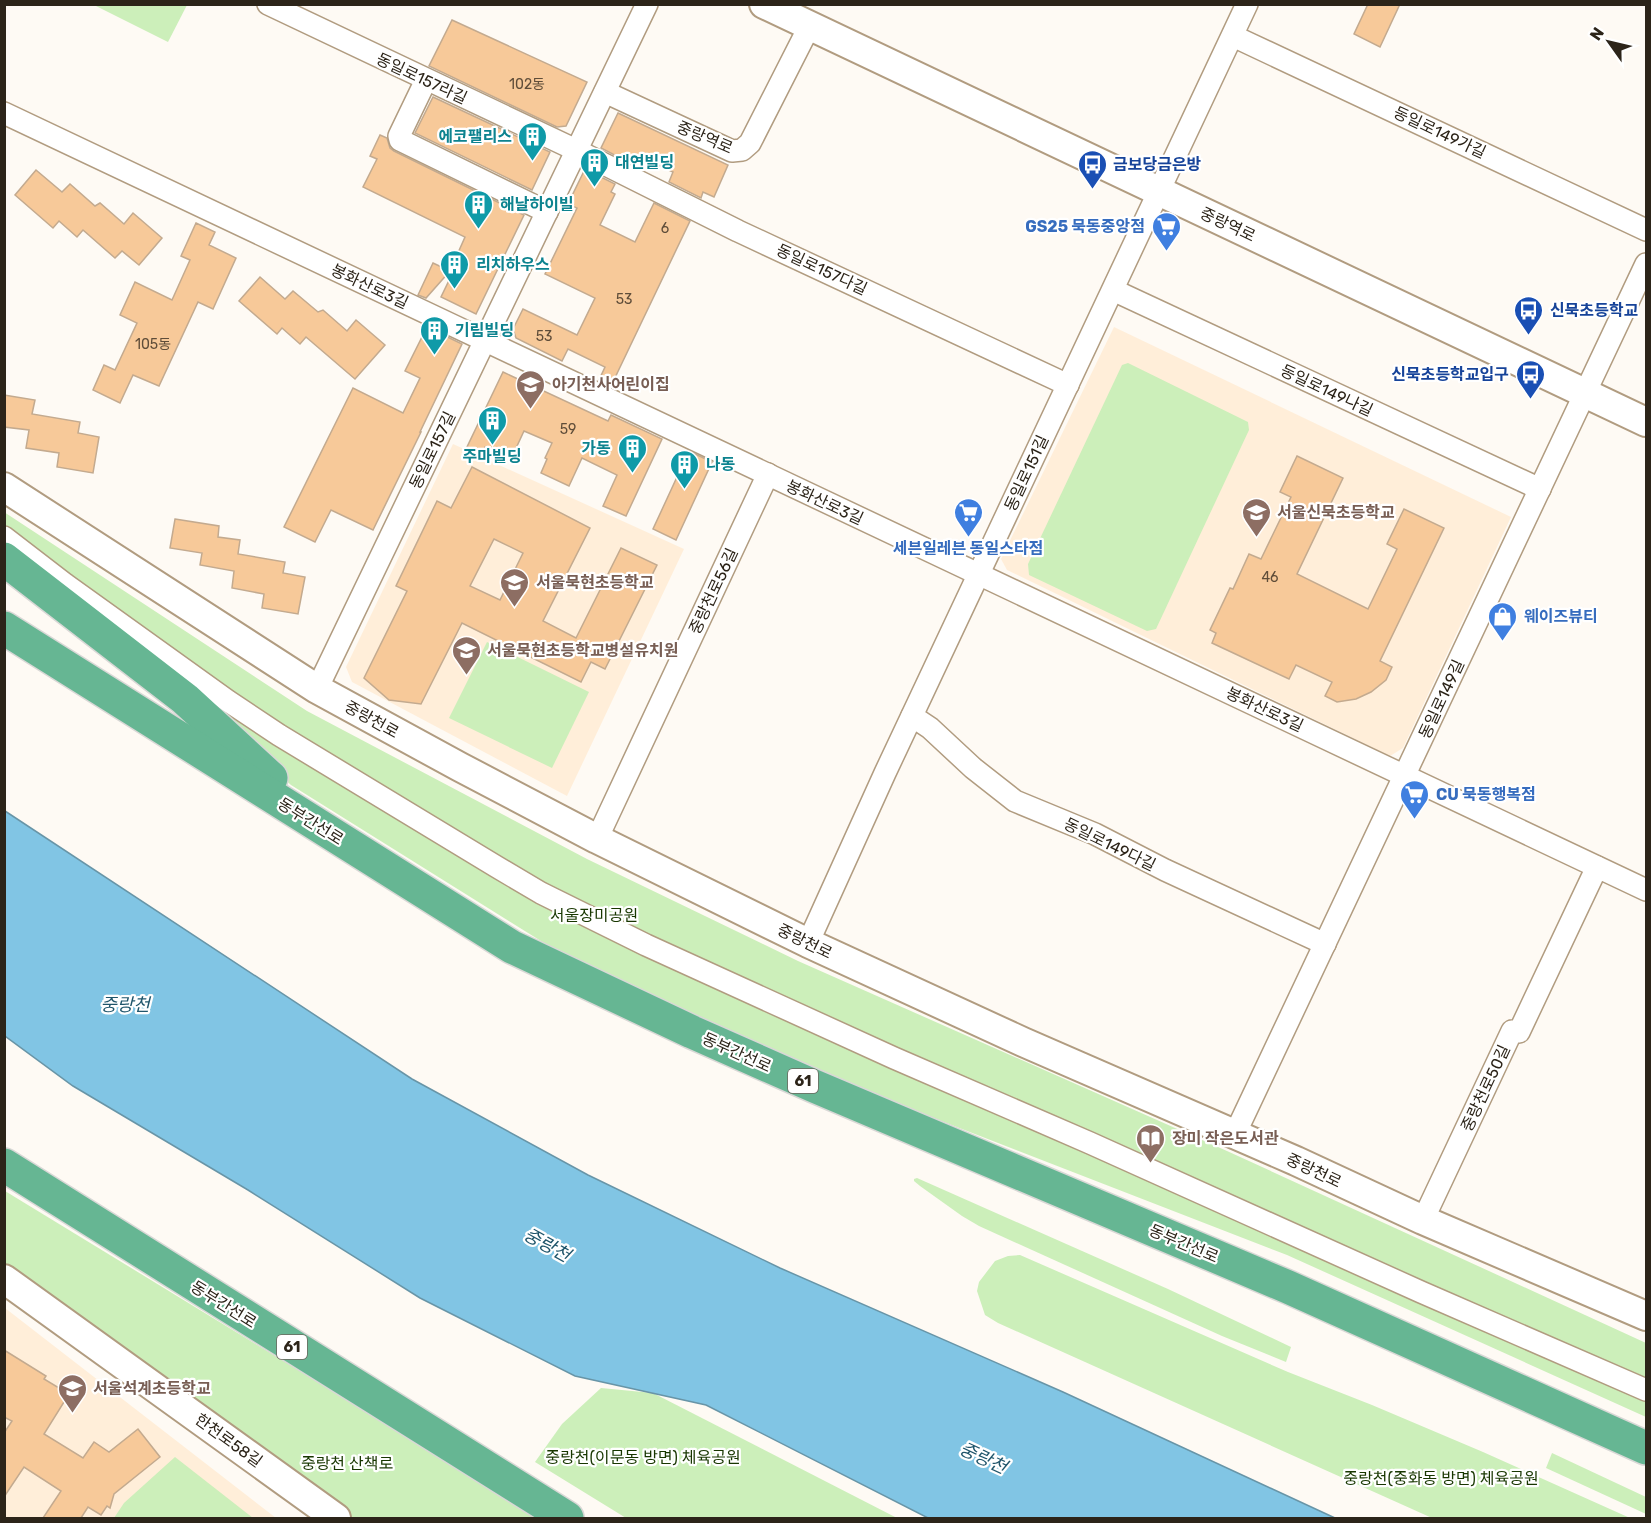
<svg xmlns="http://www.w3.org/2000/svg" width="1651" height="1523" font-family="Rubik,'Noto Sans KR',sans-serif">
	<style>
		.built { fill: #ffeed9 }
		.green { fill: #ccefba }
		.water { fill: #81c5e4; stroke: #6895a7; stroke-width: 1.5 }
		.building { fill: #f7c999; stroke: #c3aa8f; stroke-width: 1.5; fill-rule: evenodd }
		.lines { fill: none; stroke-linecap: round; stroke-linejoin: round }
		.street-casing { stroke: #b19c80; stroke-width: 24 }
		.secondary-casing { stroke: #b19c80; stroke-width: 32 }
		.highway-casing { stroke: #d9d8d6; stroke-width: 36 }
		.street { stroke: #fff; stroke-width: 21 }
		.secondary { stroke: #fff; stroke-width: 28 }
		.highway { stroke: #66b693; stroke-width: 33 }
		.labels { text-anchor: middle; stroke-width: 4.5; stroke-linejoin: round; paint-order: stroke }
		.number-label { font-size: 14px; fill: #5f4d39 }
		.shield { fill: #fff; stroke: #6b665e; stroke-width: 1.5 }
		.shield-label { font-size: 15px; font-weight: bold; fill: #2c2419 }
		.street-label { font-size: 16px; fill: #2c2419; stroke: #fff }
		.culture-label { font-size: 16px; font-weight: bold; fill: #0d838f; stroke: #fff; text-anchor: start }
		.transit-label { font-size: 16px; font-weight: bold; fill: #164399; stroke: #fff; text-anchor: start }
		.shop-label { font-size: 16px; font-weight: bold; fill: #366cbe; stroke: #fff; text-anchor: start }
		.education-label { font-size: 16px; font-weight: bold; fill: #785e54; stroke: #fff; text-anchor: start }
		.park-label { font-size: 16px; fill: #183700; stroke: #fff }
		.water-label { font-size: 18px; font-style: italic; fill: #1f556b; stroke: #fff }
	</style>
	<rect width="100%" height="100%" fill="#fefaf4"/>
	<g class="built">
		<polygon points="1114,327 1511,517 1403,748 1390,756 1007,570 1001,559"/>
		<polygon points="453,444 684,549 567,796 352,682 346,667"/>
		<polygon points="5,1308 276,1518 5,1518"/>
	</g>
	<g class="green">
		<polygon points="94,5 187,5 168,42"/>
		<polygon points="1128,363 1248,422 1249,430 1156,629 1147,631 1029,575 1028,564 1122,365"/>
		<polygon points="4,512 307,711 587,859 798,961 1227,1151 1646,1343 1646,1417 1287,1255 810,1070 557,951 291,785 189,694 5,551"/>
		<polygon points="487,642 589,692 552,768 449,718"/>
		<polygon points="917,1178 1168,1289 1291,1347 1286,1362 1222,1336 979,1226 962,1216 920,1186 914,1181 914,1179"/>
		<polygon points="5,1191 541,1518 334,1518 5,1281"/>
		<polygon points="1020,1255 1288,1372 1372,1405 1483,1452 1630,1518 1432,1518 998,1323 985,1315 977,1291 979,1282 995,1261 1008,1256"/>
		<polygon points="601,1388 653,1393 897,1518 626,1518 535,1462 562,1424"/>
		<polygon points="1552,1453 1646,1497 1646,1514 1546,1468"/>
		<polygon points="175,1457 253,1518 114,1518 124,1503"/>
	</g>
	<polygon class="water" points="5,811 412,1079 588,1175 780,1268 1063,1392 1335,1518 928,1518 706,1405 575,1376 420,1298 248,1190 73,1086 5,1036"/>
	<g class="building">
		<polygon points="1368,4 1400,4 1380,47 1354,34"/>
		<polygon points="452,20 587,82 566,126 557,127 429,66"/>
		<polygon points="433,97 550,152 532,190 415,133"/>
		<polygon points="618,113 728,165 714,197 703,192 701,198 669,182 673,172 645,159 642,164 628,158 626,161 601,148"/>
		<polygon points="380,135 387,138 390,148 394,151 524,215 476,314 441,297 456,266 453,264 465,237 363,187 377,159 370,156"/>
		<polygon points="585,169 615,184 611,192 615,194 600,225 635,242 654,203 690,221 611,386 599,380 605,367 568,349 562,361 516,338 513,329 523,309 577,335 595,298 545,274 577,208 568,204"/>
		<polygon points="36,170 62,192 70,184 95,206 100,203 124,224 133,213 162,238 139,265 122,251 115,258 83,230 77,237 59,221 53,228 15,195"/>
		<polygon points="196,223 215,232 209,245 236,258 213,309 198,302 159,386 133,375 120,403 93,390 104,365 115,370 137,323 120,315 135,282 172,300 190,260 181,256"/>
		<polygon points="433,263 450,271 426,298 418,295"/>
		<polygon points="260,277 285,299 293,291 318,312 323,310 347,331 356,320 385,345 355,379 306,337 300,344 282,328 277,334 239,301"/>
		<polygon points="427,327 462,344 420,432 421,432 373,530 331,510 315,542 284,527 353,388 403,413 420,378 405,371"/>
		<polygon points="503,372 608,421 611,415 662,439 626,516 603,506 617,475 582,458 569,486 541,473 547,459 545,458 552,443 524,431 511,459 485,447 482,454 467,447"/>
		<polygon points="4,395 35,400 32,414 80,422 78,433 99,437 93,473 57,467 59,453 26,448 29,430 4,427"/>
		<polygon points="689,451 712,462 676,540 653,529"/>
		<polygon points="1297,456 1343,478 1297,574 1368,609 1397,549 1387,544 1404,509 1444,528 1380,661 1392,667 1386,680 1371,692 1356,699 1337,702 1325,696 1332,682 1296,665 1289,679 1212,643 1216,633 1210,630 1230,588 1233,589 1249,554 1261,559 1291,497 1280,492"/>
		<path d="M472,467L590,528L543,621L576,638L621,548L657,565L605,669L591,662L581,682L462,623L421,704L389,700L364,678L407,591L396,586L437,501L451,508ZM494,539L523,553L500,600L470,586Z"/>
		<polygon points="175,519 219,526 218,537 240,540 238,554 285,562 283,573 305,577 298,614 262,608 264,594 232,588 234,571 200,565 202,553 170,548"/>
		<polygon points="4,1350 46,1376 44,1379 69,1394 44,1434 83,1458 94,1442 109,1452 138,1429 160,1457 114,1494 110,1508 107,1506 101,1515 88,1507 81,1518 43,1518 61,1491 24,1467 4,1497 4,1433 12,1421 4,1417"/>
	</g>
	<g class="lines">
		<defs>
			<g id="street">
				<polyline points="268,4 576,150 738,231 1068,385"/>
				<polyline points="1233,36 1646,230"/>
				<polyline points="426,80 399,136 400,140 547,212"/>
				<polyline points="605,92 732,151 742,150 750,143 809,27"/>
				<polyline points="4,113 1646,890"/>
				<polyline points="1113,290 1540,489"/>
				<polyline points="4,537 65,584 228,701 279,735 497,867 541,893 646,945 894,1058 1090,1143 1421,1292 1646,1390"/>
				<polyline points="317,689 647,4"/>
				<polyline points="912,716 930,728 973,768 1015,801 1095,834 1165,870 1325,944"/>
				<polyline points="597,839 768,474"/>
				<polyline points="808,943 885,773 1247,4"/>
				<polyline points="1235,1134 1646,264"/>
				<polyline points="1423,1220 1512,1031 1519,1032 1597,867"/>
			</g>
			<g id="secondary">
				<polyline points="764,4 1646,422"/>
				<polyline points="4,487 317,689 460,767 597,839 808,943 1023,1042 1296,1161 1423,1220 1646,1316"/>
				<polyline points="4,1279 336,1518"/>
			</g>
			<g id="highway">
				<polyline points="4,559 185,699 271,778"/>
				<polyline points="4,628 512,947 692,1032 814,1086 1288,1287 1646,1448"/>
				<polyline points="4,1165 567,1518"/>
			</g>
		</defs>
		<use href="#street" class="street-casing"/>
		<use href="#secondary" class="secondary-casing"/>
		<use href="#highway" class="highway-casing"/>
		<use href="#street" class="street"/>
		<use href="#secondary" class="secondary"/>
		<use href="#highway" class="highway"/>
	</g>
	<defs>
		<symbol id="building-pin" viewBox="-11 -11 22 30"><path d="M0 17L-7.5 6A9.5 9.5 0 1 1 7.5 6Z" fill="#0f9aa8" stroke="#fff"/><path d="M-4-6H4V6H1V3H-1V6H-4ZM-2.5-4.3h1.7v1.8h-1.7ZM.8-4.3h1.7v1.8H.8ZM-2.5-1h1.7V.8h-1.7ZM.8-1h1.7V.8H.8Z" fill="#fff"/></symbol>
		<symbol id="bus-pin" viewBox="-11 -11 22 30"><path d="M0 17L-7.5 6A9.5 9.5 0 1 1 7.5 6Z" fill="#1a4fb4" stroke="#fff"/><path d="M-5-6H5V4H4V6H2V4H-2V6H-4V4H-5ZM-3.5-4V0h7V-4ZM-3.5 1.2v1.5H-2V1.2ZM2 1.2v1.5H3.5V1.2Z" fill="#fff"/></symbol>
		<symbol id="supermarket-pin" viewBox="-11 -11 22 30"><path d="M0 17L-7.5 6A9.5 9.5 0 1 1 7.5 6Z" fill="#3f7fe0" stroke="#fff"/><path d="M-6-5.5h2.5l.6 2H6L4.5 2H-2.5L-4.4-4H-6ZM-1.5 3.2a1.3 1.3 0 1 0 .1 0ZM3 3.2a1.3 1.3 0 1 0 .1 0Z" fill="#fff"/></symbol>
		<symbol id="school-pin" viewBox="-11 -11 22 30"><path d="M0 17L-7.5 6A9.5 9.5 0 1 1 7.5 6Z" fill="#8d6e63" stroke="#fff"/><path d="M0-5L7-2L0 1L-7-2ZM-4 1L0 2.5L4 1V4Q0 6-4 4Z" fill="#fff"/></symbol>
		<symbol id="shop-pin" viewBox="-11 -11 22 30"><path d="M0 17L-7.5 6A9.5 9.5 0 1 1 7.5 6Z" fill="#3f7fe0" stroke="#fff"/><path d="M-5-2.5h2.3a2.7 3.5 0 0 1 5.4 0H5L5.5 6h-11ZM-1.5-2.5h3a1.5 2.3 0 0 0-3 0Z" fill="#fff"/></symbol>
		<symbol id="library-pin" viewBox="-11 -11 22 30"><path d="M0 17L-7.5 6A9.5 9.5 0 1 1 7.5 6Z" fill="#8d6e63" stroke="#fff"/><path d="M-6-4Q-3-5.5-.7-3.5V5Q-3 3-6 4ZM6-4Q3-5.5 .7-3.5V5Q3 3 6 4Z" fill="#fff"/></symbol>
	</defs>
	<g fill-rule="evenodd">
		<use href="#building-pin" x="516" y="120" width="33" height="45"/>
		<use href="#building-pin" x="578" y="146" width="33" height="45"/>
		<use href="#bus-pin" x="1076" y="148" width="33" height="45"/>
		<use href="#building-pin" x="462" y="188" width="33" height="45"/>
		<use href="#supermarket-pin" x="1150" y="210" width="33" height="45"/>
		<use href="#building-pin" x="438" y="248" width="33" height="45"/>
		<use href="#bus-pin" x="1512" y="294" width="33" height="45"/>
		<use href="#building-pin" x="418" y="314" width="33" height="45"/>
		<use href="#bus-pin" x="1514" y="358" width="33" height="45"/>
		<use href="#school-pin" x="514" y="368" width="33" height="45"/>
		<use href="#building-pin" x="476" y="404" width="33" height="45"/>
		<use href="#building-pin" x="616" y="432" width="33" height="45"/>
		<use href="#building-pin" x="668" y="448" width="33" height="45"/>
		<use href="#supermarket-pin" x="952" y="496" width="33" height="45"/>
		<use href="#school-pin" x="1240" y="496" width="33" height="45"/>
		<use href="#school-pin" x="498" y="566" width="33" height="45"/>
		<use href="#shop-pin" x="1486" y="600" width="33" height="45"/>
		<use href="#school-pin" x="450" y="634" width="33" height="45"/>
		<use href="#supermarket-pin" x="1398" y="778" width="33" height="45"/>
		<use href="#library-pin" x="1134" y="1122" width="33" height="45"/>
		<use href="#school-pin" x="56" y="1372" width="33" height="45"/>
	</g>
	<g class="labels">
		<g class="number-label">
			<text x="527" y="89">102동</text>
			<text x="665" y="233">6</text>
			<text x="624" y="304">53</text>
			<text x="544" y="341">53</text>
			<text x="153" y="349">105동</text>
			<text x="568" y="434">59</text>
			<text x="1270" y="582">46</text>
		</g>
		<g class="shield">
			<rect x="788" y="1069" width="30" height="24" rx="4.5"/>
			<rect x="277" y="1335" width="30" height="24" rx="4.5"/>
		</g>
		<g class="shield-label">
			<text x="803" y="1086">61</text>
			<text x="292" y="1352">61</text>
		</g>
		<g class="street-label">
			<text transform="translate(422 78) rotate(25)" y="6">동일로157라길</text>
			<text transform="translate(1440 132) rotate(25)" y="6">동일로149가길</text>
			<text transform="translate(705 137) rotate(23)" y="6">중랑역로</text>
			<text transform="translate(1228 224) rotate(25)" y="6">중랑역로</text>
			<text transform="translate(822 269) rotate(25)" y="6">동일로157다길</text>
			<text transform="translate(370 286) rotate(25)" y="6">봉화산로3길</text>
			<text transform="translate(1327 390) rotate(25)" y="6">동일로149나길</text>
			<text transform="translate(432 450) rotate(-64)" y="6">동일로157길</text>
			<text transform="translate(1026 473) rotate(-65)" y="6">동일로151길</text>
			<text transform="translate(825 502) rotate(25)" y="6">봉화산로3길</text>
			<text transform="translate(713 591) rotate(-65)" y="6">중랑천로56길</text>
			<text transform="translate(1441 699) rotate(-65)" y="6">동일로149길</text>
			<text transform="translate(1265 709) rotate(25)" y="6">봉화산로3길</text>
			<text transform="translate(372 719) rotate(29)" y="6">중랑천로</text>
			<text transform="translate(311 821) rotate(32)" y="6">동부간선로</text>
			<text transform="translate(1110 844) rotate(26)" y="6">동일로149다길</text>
			<text transform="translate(805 941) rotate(26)" y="6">중랑천로</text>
			<text transform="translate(737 1052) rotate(24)" y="6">동부간선로</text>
			<text transform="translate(1485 1088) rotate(-65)" y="6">중랑천로50길</text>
			<text transform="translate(1314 1170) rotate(25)" y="6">중랑천로</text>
			<text transform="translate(1184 1243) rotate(23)" y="6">동부간선로</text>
			<text transform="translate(224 1304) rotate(32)" y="6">동부간선로</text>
			<text transform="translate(229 1440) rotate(36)" y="6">한천로58길</text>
		</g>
		<g class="culture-label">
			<text x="512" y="142" text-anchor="end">에코팰리스</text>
			<text x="615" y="168">대연빌딩</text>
			<text x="500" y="210">해날하이빌</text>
			<text x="476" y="270">리치하우스</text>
			<text x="455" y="336">기림빌딩</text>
			<text x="611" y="454" text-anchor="end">가동</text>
			<text x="492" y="462" text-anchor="middle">주마빌딩</text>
			<text x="706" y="470">나동</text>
		</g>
		<g class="transit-label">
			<text x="1113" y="170">금보당금은방</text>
			<text x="1550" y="316">신묵초등학교</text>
			<text x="1509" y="380" text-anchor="end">신묵초등학교입구</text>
		</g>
		<g class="shop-label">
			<text x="1145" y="232" text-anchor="end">GS25 묵동중앙점</text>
			<text x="968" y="554" text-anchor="middle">세븐일레븐 동일스타점</text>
			<text x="1524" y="622">웨이즈뷰티</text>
			<text x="1436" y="800">CU 묵동행복점</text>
		</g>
		<g class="education-label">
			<text x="552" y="390">아기천사어린이집</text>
			<text x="1277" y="518">서울신묵초등학교</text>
			<text x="536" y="588">서울묵현초등학교</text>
			<text x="487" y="656">서울묵현초등학교병설유치원</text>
			<text x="1172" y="1144">장미 작은도서관</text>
			<text x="93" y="1394">서울석계초등학교</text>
		</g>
		<g class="park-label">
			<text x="594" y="921">서울장미공원</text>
			<text x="643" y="1463">중랑천(이문동 방면) 체육공원</text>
			<text x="347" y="1469">중랑천 산책로</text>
			<text x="1441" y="1484">중랑천(중화동 방면) 체육공원</text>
		</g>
		<g class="water-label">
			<text x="125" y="1011">중랑천</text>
			<text transform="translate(547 1245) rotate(29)" y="6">중랑천</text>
			<text transform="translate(983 1458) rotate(25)" y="6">중랑천</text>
		</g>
	</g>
	<rect width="1651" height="1523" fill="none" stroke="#2c2419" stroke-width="12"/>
	<g transform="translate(1609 42) rotate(304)" stroke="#ffffff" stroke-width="4.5" paint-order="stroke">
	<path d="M0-4.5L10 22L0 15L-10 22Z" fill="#2c2419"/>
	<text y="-9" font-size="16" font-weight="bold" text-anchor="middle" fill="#2c2419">N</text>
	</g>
</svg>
